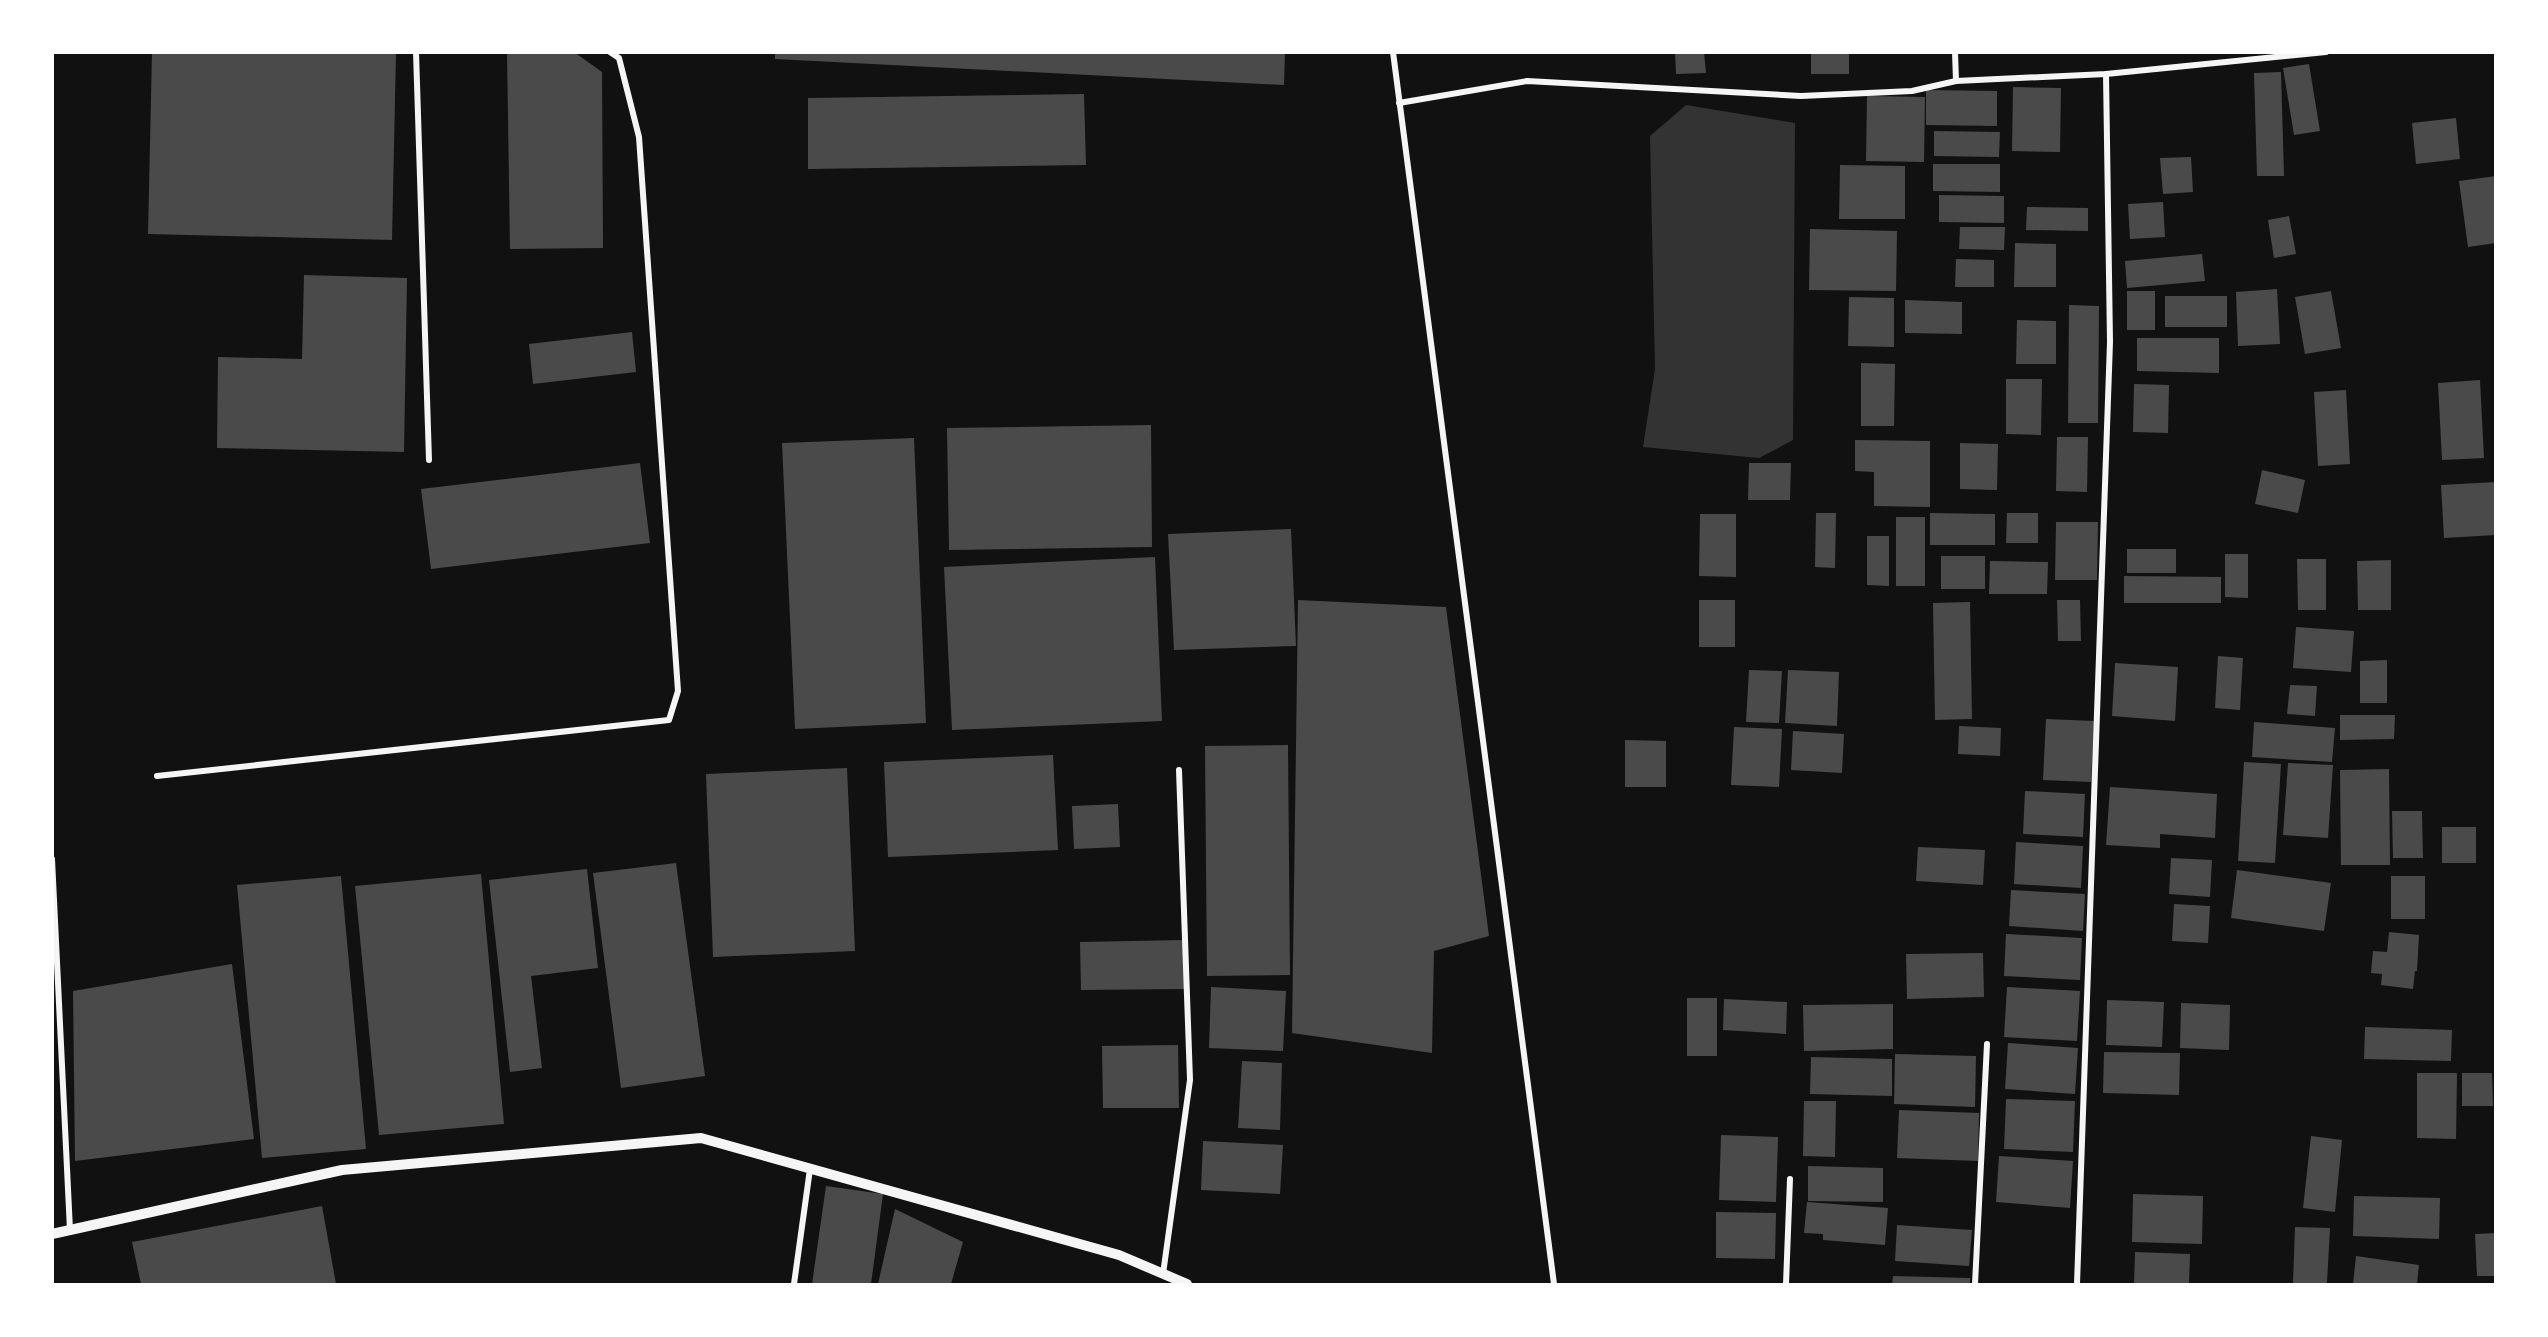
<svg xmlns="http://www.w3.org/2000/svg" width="2548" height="1337" font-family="Lato,sans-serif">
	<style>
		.water { fill: #333 }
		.building { fill: #4a4a4a }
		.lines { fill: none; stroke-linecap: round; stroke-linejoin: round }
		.minor { stroke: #f5f5f5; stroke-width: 6 }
		.tertiary { stroke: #f5f5f5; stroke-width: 10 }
	</style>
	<rect width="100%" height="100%" fill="#111"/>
	<polygon class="water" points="1686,105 1795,123 1793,440 1759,458 1643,447 1655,369 1650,136"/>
	<g class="building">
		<polygon points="152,52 396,52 392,240 148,234"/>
		<polygon points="507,52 574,52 602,72 603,248 510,249"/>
		<polygon points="775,52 1285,52 1284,85 775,59"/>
		<polygon points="1675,52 1704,52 1706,73 1676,74"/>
		<rect x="1811" y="52" width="38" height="22"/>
		<polygon points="2309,64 2320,131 2294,135 2283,68"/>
		<polygon points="2281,72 2284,176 2257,176 2254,73"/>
		<polygon points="2013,87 2061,88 2060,152 2012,151"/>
		<polygon points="1926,90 1997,91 1997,126 1926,125"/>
		<polygon points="1084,94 1086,165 808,169 808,98"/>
		<polygon points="1867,96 1925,97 1924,162 1866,161"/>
		<polygon points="2456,118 2460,159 2416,164 2412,123"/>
		<polygon points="1934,131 2000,132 1999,157 1934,156"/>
		<polygon points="2191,157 2193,192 2163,194 2160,158"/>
		<polygon points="1933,164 2000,164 2000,192 1933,191"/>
		<polygon points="1840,165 1905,166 1905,219 1839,219"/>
		<polygon points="2496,176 2496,243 2468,247 2459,181"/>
		<polygon points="1939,195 2004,196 2004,223 1939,222"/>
		<polygon points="2163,202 2165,237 2130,239 2128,204"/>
		<polygon points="2027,207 2088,208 2088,231 2026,230"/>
		<polygon points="2289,216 2296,254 2274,258 2268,220"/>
		<polygon points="1960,227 2005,227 2004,250 1959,249"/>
		<polygon points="1810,229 1897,231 1896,291 1809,290"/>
		<polygon points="2015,243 2056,244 2056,287 2014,287"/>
		<polygon points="2202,254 2205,281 2127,288 2125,261"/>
		<polygon points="1956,259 1994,260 1994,287 1955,287"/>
		<polygon points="304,275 407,278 404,452 217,448 218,357 302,359"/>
		<polygon points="2277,289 2280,344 2238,346 2236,292"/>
		<rect x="2127" y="291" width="28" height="39"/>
		<polygon points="2331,291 2341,348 2305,354 2295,297"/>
		<rect x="2165" y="296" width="62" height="31"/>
		<polygon points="1849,297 1894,298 1894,347 1848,346"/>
		<polygon points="1905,300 1962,302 1962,334 1905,333"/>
		<polygon points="2069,305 2099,306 2098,423 2068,423"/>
		<polygon points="2017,320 2056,321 2056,364 2016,364"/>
		<polygon points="632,332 636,372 533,384 529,344"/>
		<polygon points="2137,338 2219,338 2219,373 2137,371"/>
		<polygon points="1861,363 1895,364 1894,426 1861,426"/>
		<polygon points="2006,379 2042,379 2041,435 2006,434"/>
		<polygon points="2480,380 2484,458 2442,460 2438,383"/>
		<polygon points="2134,384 2169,385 2168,433 2133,432"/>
		<polygon points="2346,390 2350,464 2318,466 2314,392"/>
		<polygon points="1151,425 1152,547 949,550 947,428"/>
		<polygon points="2057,437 2088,437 2087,492 2056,491"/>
		<polygon points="914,438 926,723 795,729 782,443"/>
		<polygon points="1855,440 1930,441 1930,507 1874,506 1874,472 1855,471"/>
		<polygon points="1960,443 1998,444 1997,490 1960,489"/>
		<polygon points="640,463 650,543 431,569 421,489"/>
		<polygon points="1749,463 1791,463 1790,500 1748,500"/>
		<polygon points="2262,470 2305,480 2298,513 2255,504"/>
		<polygon points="2496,482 2496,535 2444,538 2441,485"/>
		<polygon points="1816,513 1836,513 1835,568 1815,567"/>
		<polygon points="1930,513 1995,514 1995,545 1930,545"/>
		<polygon points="2007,513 2038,513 2038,543 2006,543"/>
		<polygon points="1700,514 1736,514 1736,577 1699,576"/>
		<rect x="1896" y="517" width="29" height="69"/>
		<polygon points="2056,522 2098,522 2097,580 2055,580"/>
		<polygon points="1291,529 1296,646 1174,650 1168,534"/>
		<polygon points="1867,536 1889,536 1889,586 1867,585"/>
		<rect x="2127" y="549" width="49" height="24"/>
		<polygon points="2225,554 2248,554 2248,598 2225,597"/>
		<rect x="1941" y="556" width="44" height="33"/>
		<polygon points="1155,557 1162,721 952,730 944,567"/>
		<polygon points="2297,559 2326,559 2326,610 2298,610"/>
		<polygon points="2391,560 2391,610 2358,610 2357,561"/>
		<polygon points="1990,561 2048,562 2047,594 1989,594"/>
		<polygon points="2124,576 2221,577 2221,603 2124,603"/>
		<polygon points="1298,600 1446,607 1489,936 1434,951 1432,1053 1292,1033"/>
		<rect x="1699" y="600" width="36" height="47"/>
		<polygon points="2057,600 2080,600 2081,641 2058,641"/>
		<polygon points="1970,602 1972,719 1935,720 1933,603"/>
		<polygon points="2296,627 2354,631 2351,672 2293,668"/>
		<polygon points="2218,656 2243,658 2240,710 2215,708"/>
		<polygon points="2387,660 2387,703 2360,703 2360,661"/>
		<polygon points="2115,663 2178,667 2175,721 2112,716"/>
		<polygon points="1749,670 1782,671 1779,723 1746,722"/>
		<polygon points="1788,670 1839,672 1837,726 1785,723"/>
		<polygon points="2290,685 2317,686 2315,716 2287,714"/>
		<polygon points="2340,715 2395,715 2394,739 2340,740"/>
		<polygon points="2046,719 2094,721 2091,782 2043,780"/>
		<polygon points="2254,722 2335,728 2332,762 2252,757"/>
		<polygon points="1959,726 2001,728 2000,756 1958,754"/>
		<polygon points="1734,727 1782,729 1779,787 1731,785"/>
		<polygon points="1793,731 1844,734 1842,773 1791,770"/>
		<polygon points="1625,740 1666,741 1666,787 1625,787"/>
		<polygon points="1288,745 1290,975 1207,976 1205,746"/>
		<polygon points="1053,755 1058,850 888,857 884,762"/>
		<polygon points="2244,762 2281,764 2275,863 2238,861"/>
		<polygon points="2288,763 2333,765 2328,838 2283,835"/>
		<polygon points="847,768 855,951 713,957 706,774"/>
		<polygon points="2389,769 2390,865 2341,865 2340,770"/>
		<polygon points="2110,787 2217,794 2215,838 2160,834 2160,848 2106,845"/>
		<polygon points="2025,791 2085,794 2083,837 2023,834"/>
		<polygon points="1118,804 1120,847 1074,849 1072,806"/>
		<polygon points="2392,811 2422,811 2423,858 2393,858"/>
		<rect x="2442" y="827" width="34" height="36"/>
		<polygon points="2016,842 2083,846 2081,888 2014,884"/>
		<polygon points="1918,847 1985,850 1983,885 1916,881"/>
		<polygon points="2171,858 2212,860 2210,897 2169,894"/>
		<polygon points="676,863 705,1076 621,1088 593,873"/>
		<polygon points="587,869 598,968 531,976 542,1068 510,1072 489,880"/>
		<polygon points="2237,870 2331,883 2324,931 2231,918"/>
		<polygon points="481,874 504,1124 379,1135 355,886"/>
		<polygon points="341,876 366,1149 262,1158 237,885"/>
		<rect x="2391" y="876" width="34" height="43"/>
		<polygon points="2011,890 2085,894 2083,931 2009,926"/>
		<polygon points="2174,904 2210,906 2208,943 2172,941"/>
		<polygon points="2389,932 2419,935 2417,971 2415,971 2413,989 2381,985 2382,974 2371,973 2373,951 2387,952"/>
		<polygon points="2006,934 2082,938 2080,980 2004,976"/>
		<polygon points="1184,940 1184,989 1081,990 1080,942"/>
		<polygon points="1983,953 1984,997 1907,999 1906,954"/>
		<polygon points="232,964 254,1139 75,1161 73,991"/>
		<polygon points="1211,987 1286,991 1283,1051 1209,1048"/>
		<polygon points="2007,987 2080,991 2077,1041 2004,1037"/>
		<rect x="1687" y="998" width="30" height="58"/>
		<polygon points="1724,999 1787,1002 1786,1034 1723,1030"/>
		<polygon points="2107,1000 2164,1002 2162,1047 2106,1045"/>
		<polygon points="2181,1003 2230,1005 2229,1050 2180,1048"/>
		<polygon points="1893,1004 1893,1049 1804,1051 1803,1005"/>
		<polygon points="2365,1027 2452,1030 2451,1061 2364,1059"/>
		<polygon points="2008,1043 2078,1048 2075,1094 2005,1089"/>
		<polygon points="1178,1045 1179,1108 1103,1108 1102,1046"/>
		<polygon points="2104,1052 2180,1053 2179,1095 2103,1093"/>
		<polygon points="1895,1054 1976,1056 1975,1107 1894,1104"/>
		<polygon points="1811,1057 1892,1059 1892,1096 1810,1094"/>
		<polygon points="1242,1061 1282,1063 1280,1130 1238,1128"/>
		<polygon points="2417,1073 2457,1073 2456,1139 2417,1138"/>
		<polygon points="2462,1073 2492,1073 2493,1106 2462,1106"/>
		<polygon points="2006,1099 2075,1101 2073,1152 2004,1149"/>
		<polygon points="1804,1101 1836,1101 1835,1157 1803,1156"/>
		<polygon points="1899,1110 1979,1113 1978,1161 1897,1158"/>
		<polygon points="1721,1135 1778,1137 1776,1202 1719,1200"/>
		<polygon points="2311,1136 2342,1140 2335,1212 2303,1208"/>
		<polygon points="1203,1141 1283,1145 1280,1194 1201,1190"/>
		<polygon points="1999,1156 2073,1161 2070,1208 1996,1202"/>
		<polygon points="1808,1166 1883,1168 1883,1202 1808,1201"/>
		<polygon points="826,1186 883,1194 871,1284 812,1284"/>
		<polygon points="2133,1194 2203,1196 2202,1244 2132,1242"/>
		<polygon points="2354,1196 2440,1198 2439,1239 2353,1236"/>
		<polygon points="1807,1202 1888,1208 1885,1245 1823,1240 1823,1234 1804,1233"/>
		<polygon points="322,1206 336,1284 141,1284 132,1242"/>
		<polygon points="895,1209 963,1242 951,1284 878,1284"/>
		<polygon points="1716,1212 1776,1213 1775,1259 1716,1258"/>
		<polygon points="1897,1225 1972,1230 1969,1266 1895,1261"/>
		<polygon points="2295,1227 2330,1228 2327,1283 2293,1283"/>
		<polygon points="2496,1233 2496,1276 2477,1276 2475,1234"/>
		<polygon points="2135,1252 2190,1254 2189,1284 2134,1284"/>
		<polygon points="2356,1256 2419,1265 2417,1284 2353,1284"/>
		<polygon points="1893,1276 1970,1278 1970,1284 1892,1284"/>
	</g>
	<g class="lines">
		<g class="minor">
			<polyline points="416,52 429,460"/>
			<polyline points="1393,52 1554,1284"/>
			<polyline points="1955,52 1956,81"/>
			<polyline points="1399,103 1527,81 1801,96 1912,91 1956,81 2106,74 2326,52"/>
			<polyline points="157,776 669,720 678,691 639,137 619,58 610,52"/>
			<polyline points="52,859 70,1230"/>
			<polyline points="1163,1274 1190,1080 1179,770"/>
			<polyline points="794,1284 810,1169"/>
			<polyline points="1786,1284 1790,1179"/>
			<polyline points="1975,1284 1987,1044"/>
			<polyline points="2077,1284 2110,342 2106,74"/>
		</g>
		<polyline class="tertiary" points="52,1234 342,1170 701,1138 1119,1255 1187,1284"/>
	</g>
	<rect width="2548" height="1337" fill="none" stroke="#ffffff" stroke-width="108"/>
</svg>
